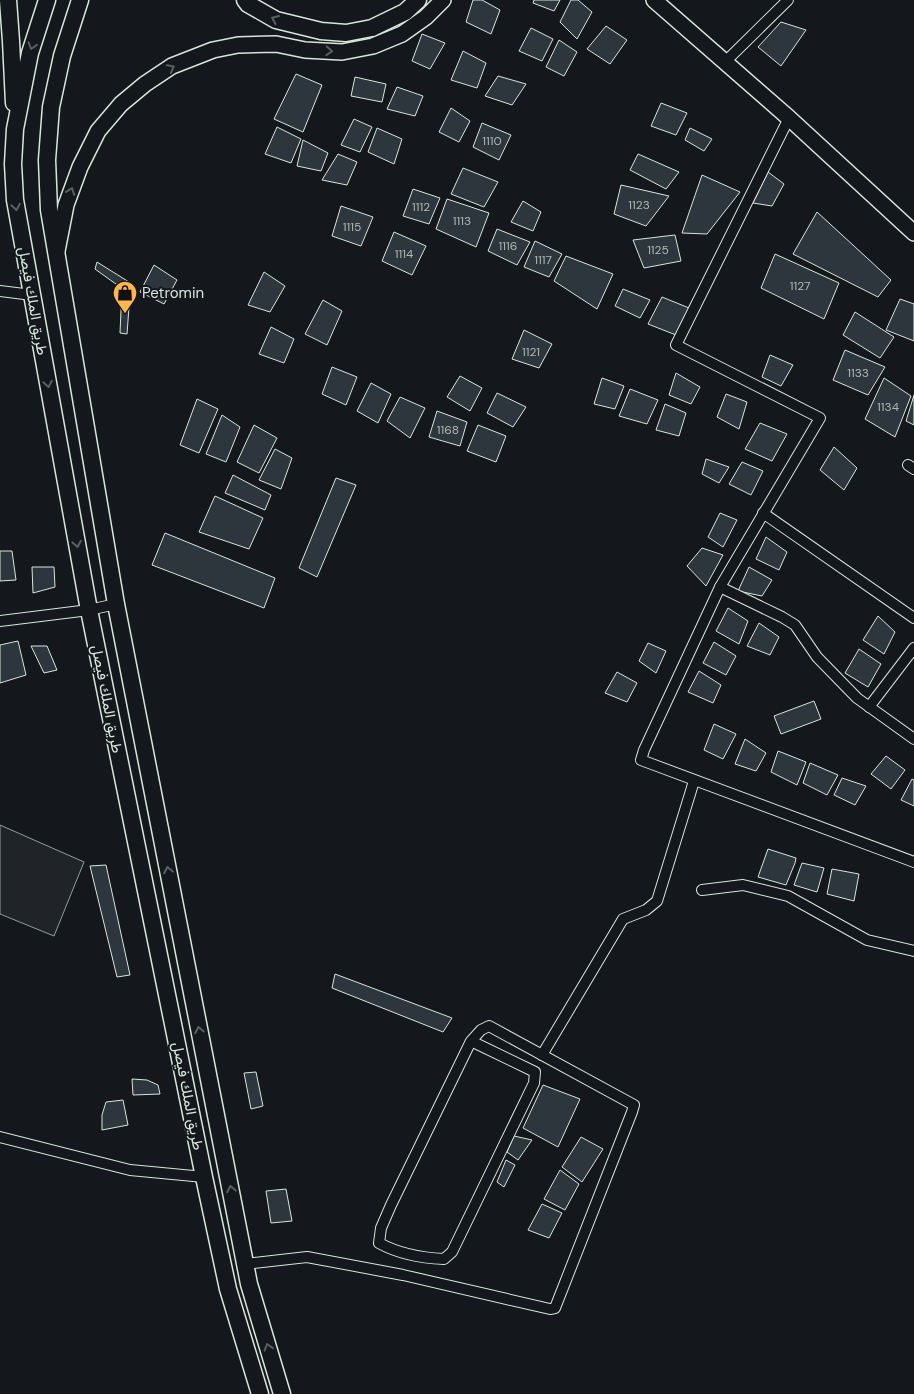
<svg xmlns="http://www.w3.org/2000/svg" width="914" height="1394" font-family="'DM Sans',Vazirmatn,sans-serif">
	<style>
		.green { fill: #202428; stroke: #939e99 }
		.building { fill: #2c363c; stroke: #d8e6dc }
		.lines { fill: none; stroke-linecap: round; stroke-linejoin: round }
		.street-casing { stroke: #d8e6dc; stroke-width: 12 }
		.secondary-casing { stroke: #d8e6dc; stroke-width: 18 }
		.primary-casing { stroke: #d8e6dc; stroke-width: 19 }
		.street { stroke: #14181c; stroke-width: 10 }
		.secondary { stroke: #14181c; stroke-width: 15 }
		.primary { stroke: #14181c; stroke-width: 16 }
		.oneway { stroke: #59605f }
		.labels { text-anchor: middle; stroke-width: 4; stroke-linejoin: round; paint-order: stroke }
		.number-label { font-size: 12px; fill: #adbab4 }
		.poi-label { font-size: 15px; fill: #d8e6dc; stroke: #14181c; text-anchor: start }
		.street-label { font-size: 15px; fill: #d8e6dc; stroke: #14181c }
	</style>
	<rect width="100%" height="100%" fill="#14181c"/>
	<polygon class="green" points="0,825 84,862 54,936 0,914"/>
	<g class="building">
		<polygon points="473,0 482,0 500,10 491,34 466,22"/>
		<polygon points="534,0 560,0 554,11 533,3"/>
		<polygon points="571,0 578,0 592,12 577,39 560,22"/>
		<polygon points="781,22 806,30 781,66 758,47"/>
		<polygon points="606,26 627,40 610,64 587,49"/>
		<polygon points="531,28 553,39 542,61 519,51"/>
		<polygon points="422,34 445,43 430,69 412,61"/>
		<polygon points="559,40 577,52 564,76 546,67"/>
		<polygon points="463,51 486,63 477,88 451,80"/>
		<polygon points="296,74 322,85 303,132 274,119"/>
		<polygon points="498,76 526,84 512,105 485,96"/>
		<polygon points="355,77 386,84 382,102 351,96"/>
		<polygon points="397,87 423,96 415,116 387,109"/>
		<polygon points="661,103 687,113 676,135 651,126"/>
		<polygon points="451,108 470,121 459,142 439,132"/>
		<polygon points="354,119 372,127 360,152 341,145"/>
		<polygon points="482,123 511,135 499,160 473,147"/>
		<polygon points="277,127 301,139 291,163 265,154"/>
		<polygon points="377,128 402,139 394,164 368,152"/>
		<polygon points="690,128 712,139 704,151 685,140"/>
		<polygon points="303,140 328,153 321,171 297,166"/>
		<polygon points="338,154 357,162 347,185 322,180"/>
		<polygon points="638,154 679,172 666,189 630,170"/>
		<polygon points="463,168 498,182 484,207 451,194"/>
		<polygon points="768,172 784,184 772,206 753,203"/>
		<polygon points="702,175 740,192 707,234 682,233"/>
		<polygon points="621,185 669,196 646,226 614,214"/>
		<polygon points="413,189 440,198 429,224 403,216"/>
		<polygon points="447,199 489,213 476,247 436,229"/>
		<polygon points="523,201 541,212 533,231 511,222"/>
		<polygon points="341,206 373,217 361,246 332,236"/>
		<polygon points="817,212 891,280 878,297 793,254"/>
		<polygon points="497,229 530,242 517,265 488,251"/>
		<polygon points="394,232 426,246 412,275 382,261"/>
		<polygon points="675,235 681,261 644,268 633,240"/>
		<polygon points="535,241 562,254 549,277 524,267"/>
		<polygon points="775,254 839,283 824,319 761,288"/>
		<polygon points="566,256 613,274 597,309 554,281"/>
		<polygon points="97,262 129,282 127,292 95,269"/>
		<polygon points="154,265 177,280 164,304 140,292"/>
		<polygon points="264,272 285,286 270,312 248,305"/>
		<polygon points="122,288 130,294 127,334 120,333"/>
		<polygon points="623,289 650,300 640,318 615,306"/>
		<polygon points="662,297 689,308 676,335 648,324"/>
		<polygon points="900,299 914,304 914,341 886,330"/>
		<polygon points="323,300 342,311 327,345 305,334"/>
		<polygon points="855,312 894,337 880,358 843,335"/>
		<polygon points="271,327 294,339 284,363 259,354"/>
		<polygon points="524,330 552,344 539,368 512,359"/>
		<polygon points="845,350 885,367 868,395 833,380"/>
		<polygon points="770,355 793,365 781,386 762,377"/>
		<polygon points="332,367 357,377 346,405 322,394"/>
		<polygon points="676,373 700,387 691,404 669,395"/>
		<polygon points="460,376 482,388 470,411 447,397"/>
		<polygon points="602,378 624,386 615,409 594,404"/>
		<polygon points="884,378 911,396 895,437 865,419"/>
		<polygon points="371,383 391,394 378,423 357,411"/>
		<polygon points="630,389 658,400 647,424 619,416"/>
		<polygon points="497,393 526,407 513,427 487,413"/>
		<polygon points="726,394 747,402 739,429 717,417"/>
		<polygon points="914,395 914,425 906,421"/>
		<polygon points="400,397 425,408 410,438 387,421"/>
		<polygon points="197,399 218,409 199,453 180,445"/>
		<polygon points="665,404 686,413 679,436 656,430"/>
		<polygon points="437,411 467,422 460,446 429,437"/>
		<polygon points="222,415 240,427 226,462 206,454"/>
		<polygon points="760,423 787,434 772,461 745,449"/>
		<polygon points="254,425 277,438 259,473 237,462"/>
		<polygon points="478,425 506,436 496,462 467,451"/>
		<polygon points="834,447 857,468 844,490 820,470"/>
		<polygon points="275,449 292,458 281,489 259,480"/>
		<polygon points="706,459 729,467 719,483 702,474"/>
		<polygon points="742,462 763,471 751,495 729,484"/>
		<polygon points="233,475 271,495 265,510 225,493"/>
		<polygon points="336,478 356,485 317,577 299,568"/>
		<polygon points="215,496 263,518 249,549 199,532"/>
		<polygon points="720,513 737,520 723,547 708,537"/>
		<polygon points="165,533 275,578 264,608 152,565"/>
		<polygon points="766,537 787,552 779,570 756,559"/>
		<polygon points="702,548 723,555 706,586 687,566"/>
		<polygon points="0,551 12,551 16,580 0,581"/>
		<polygon points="32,567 54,567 55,587 33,593"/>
		<polygon points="749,567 772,580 762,596 738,591"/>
		<polygon points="728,608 748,621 739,644 716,631"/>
		<polygon points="878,616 895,632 884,654 863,640"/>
		<polygon points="759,623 779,637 770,655 747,646"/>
		<polygon points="18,641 26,675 0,683 0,645"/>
		<polygon points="714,642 736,656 726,675 703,663"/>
		<polygon points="648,643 666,651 656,673 639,661"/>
		<polygon points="31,646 47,646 57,670 44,673"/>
		<polygon points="859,649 881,664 868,687 845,673"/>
		<polygon points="699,671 721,685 713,703 688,692"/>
		<polygon points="617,672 637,683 627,702 605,693"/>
		<polygon points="814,701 821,719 781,734 774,716"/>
		<polygon points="714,724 736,734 723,759 704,750"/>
		<polygon points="745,739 766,753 756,771 735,764"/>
		<polygon points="778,751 806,762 797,785 771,772"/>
		<polygon points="886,756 905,770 891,789 871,774"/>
		<polygon points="810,763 838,775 827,795 803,783"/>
		<polygon points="842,778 866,786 855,805 834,795"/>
		<polygon points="912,779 914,780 914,806 901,800"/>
		<polygon points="768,849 796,858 795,863 786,885 758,877"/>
		<polygon points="802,863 824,868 817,892 794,885"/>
		<polygon points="106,865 130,975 117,977 90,866"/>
		<polygon points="832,869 859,874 854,901 827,894"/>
		<polygon points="335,974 452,1018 443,1032 332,988"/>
		<polygon points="256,1072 263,1106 251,1109 244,1073"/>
		<polygon points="132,1079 147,1080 158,1085 160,1094 133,1095"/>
		<polygon points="543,1085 580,1099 558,1147 523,1128"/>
		<polygon points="123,1100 128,1125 102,1130 102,1115 106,1102"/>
		<polygon points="514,1136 532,1140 518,1160 507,1152"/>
		<polygon points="581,1137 603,1149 582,1182 562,1167"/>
		<polygon points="506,1160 515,1165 504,1187 497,1182"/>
		<polygon points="560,1170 579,1184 565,1210 544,1199"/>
		<polygon points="286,1189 292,1221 271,1223 266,1191"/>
		<polygon points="542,1204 562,1213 549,1238 528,1230"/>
	</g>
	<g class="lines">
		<defs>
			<g id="street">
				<polyline points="725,62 788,0"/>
				<polyline points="789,118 676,345 820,418 720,587 644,750 641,760 914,862"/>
				<polyline points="0,291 32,295"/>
				<polyline points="908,465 914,469"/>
				<polyline points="763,513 914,618"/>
				<polyline points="720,587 782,617 795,625 817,657 857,698 914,739"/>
				<polyline points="0,621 89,610 116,604"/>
				<polyline points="869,707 914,648"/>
				<polyline points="702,890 743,885 788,896 867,940 914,951"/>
				<polyline points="542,1055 623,919 646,910 657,901 694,781"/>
				<polyline points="0,1137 130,1170 204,1177"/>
				<path d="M245,1264L307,1257L403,1275L550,1309L555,1308L632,1112L634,1105L489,1026L481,1030L471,1041L391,1205L381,1228L379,1243C399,1254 422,1258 444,1259L452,1252L534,1083L535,1072L471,1041"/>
			</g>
			<g id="secondary">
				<polyline points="654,0 789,118 914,233"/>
				<polyline points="57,251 66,205 80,167 98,131 121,104 145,84 172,66 213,50 238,45 276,44 305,50 342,52 373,46 402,34 426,17 443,0"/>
			</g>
			<g id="primary">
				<polyline points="8,0 11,41 14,103"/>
				<polyline points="47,0 30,53 15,129 13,164 15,200 89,610 204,1177 228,1289 260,1394"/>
				<polyline points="80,0 62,56 51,107 47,160 49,210 116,604 249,1284 282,1394"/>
				<polyline points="245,0 248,4 276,20 321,31 346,33 372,28 405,12 418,0"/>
			</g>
		</defs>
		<use href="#street" class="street-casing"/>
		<use href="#secondary" class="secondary-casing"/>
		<use href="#primary" class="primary-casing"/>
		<use href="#street" class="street"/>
		<use href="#secondary" class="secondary"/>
		<use href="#primary" class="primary"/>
	</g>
	<defs><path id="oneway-chevron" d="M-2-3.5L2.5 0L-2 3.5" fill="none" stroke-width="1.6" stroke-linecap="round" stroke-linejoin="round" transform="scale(1.25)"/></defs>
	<g class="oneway">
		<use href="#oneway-chevron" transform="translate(275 19) rotate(-156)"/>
		<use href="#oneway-chevron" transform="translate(32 46) rotate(107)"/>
		<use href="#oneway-chevron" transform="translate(329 51) rotate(3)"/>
		<use href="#oneway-chevron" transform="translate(171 68) rotate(-28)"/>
		<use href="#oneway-chevron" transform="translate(71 191) rotate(-70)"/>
		<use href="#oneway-chevron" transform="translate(16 207) rotate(81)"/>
		<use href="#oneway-chevron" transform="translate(48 384) rotate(80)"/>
		<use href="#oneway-chevron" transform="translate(77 544) rotate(80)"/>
		<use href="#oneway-chevron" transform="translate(168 870) rotate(-101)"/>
		<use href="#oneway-chevron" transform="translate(199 1030) rotate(-101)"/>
		<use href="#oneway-chevron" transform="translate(231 1189) rotate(-101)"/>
		<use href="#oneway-chevron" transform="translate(268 1347) rotate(-107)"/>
	</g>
	<defs>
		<symbol id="shop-pin" viewBox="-11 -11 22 30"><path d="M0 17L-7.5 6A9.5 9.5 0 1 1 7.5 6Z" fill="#ffb74d" stroke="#14181c"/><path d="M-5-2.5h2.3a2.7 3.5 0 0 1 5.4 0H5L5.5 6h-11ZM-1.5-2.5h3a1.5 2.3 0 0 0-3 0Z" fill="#111"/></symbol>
	</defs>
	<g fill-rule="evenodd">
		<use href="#shop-pin" x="111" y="279" width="28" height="38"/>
	</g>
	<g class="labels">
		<g class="number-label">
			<text x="492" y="145">1110</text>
			<text x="639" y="209">1123</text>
			<text x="421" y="211">1112</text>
			<text x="462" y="225">1113</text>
			<text x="352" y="231">1115</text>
			<text x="508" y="250">1116</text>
			<text x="658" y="254">1125</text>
			<text x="404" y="258">1114</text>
			<text x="543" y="264">1117</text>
			<text x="800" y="290">1127</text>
			<text x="531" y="356">1121</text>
			<text x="858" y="377">1133</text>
			<text x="888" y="411">1134</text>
			<text x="448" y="434">1168</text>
		</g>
		<g class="poi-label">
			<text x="142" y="298">Petromin</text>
		</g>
		<g class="street-label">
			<text transform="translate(33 301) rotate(80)" y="5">طريق الملك فيصل</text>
			<text transform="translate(107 699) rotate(79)" y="5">طريق الملك فيصل</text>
			<text transform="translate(188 1096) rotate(79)" y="5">طريق الملك فيصل</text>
		</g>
	</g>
</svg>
